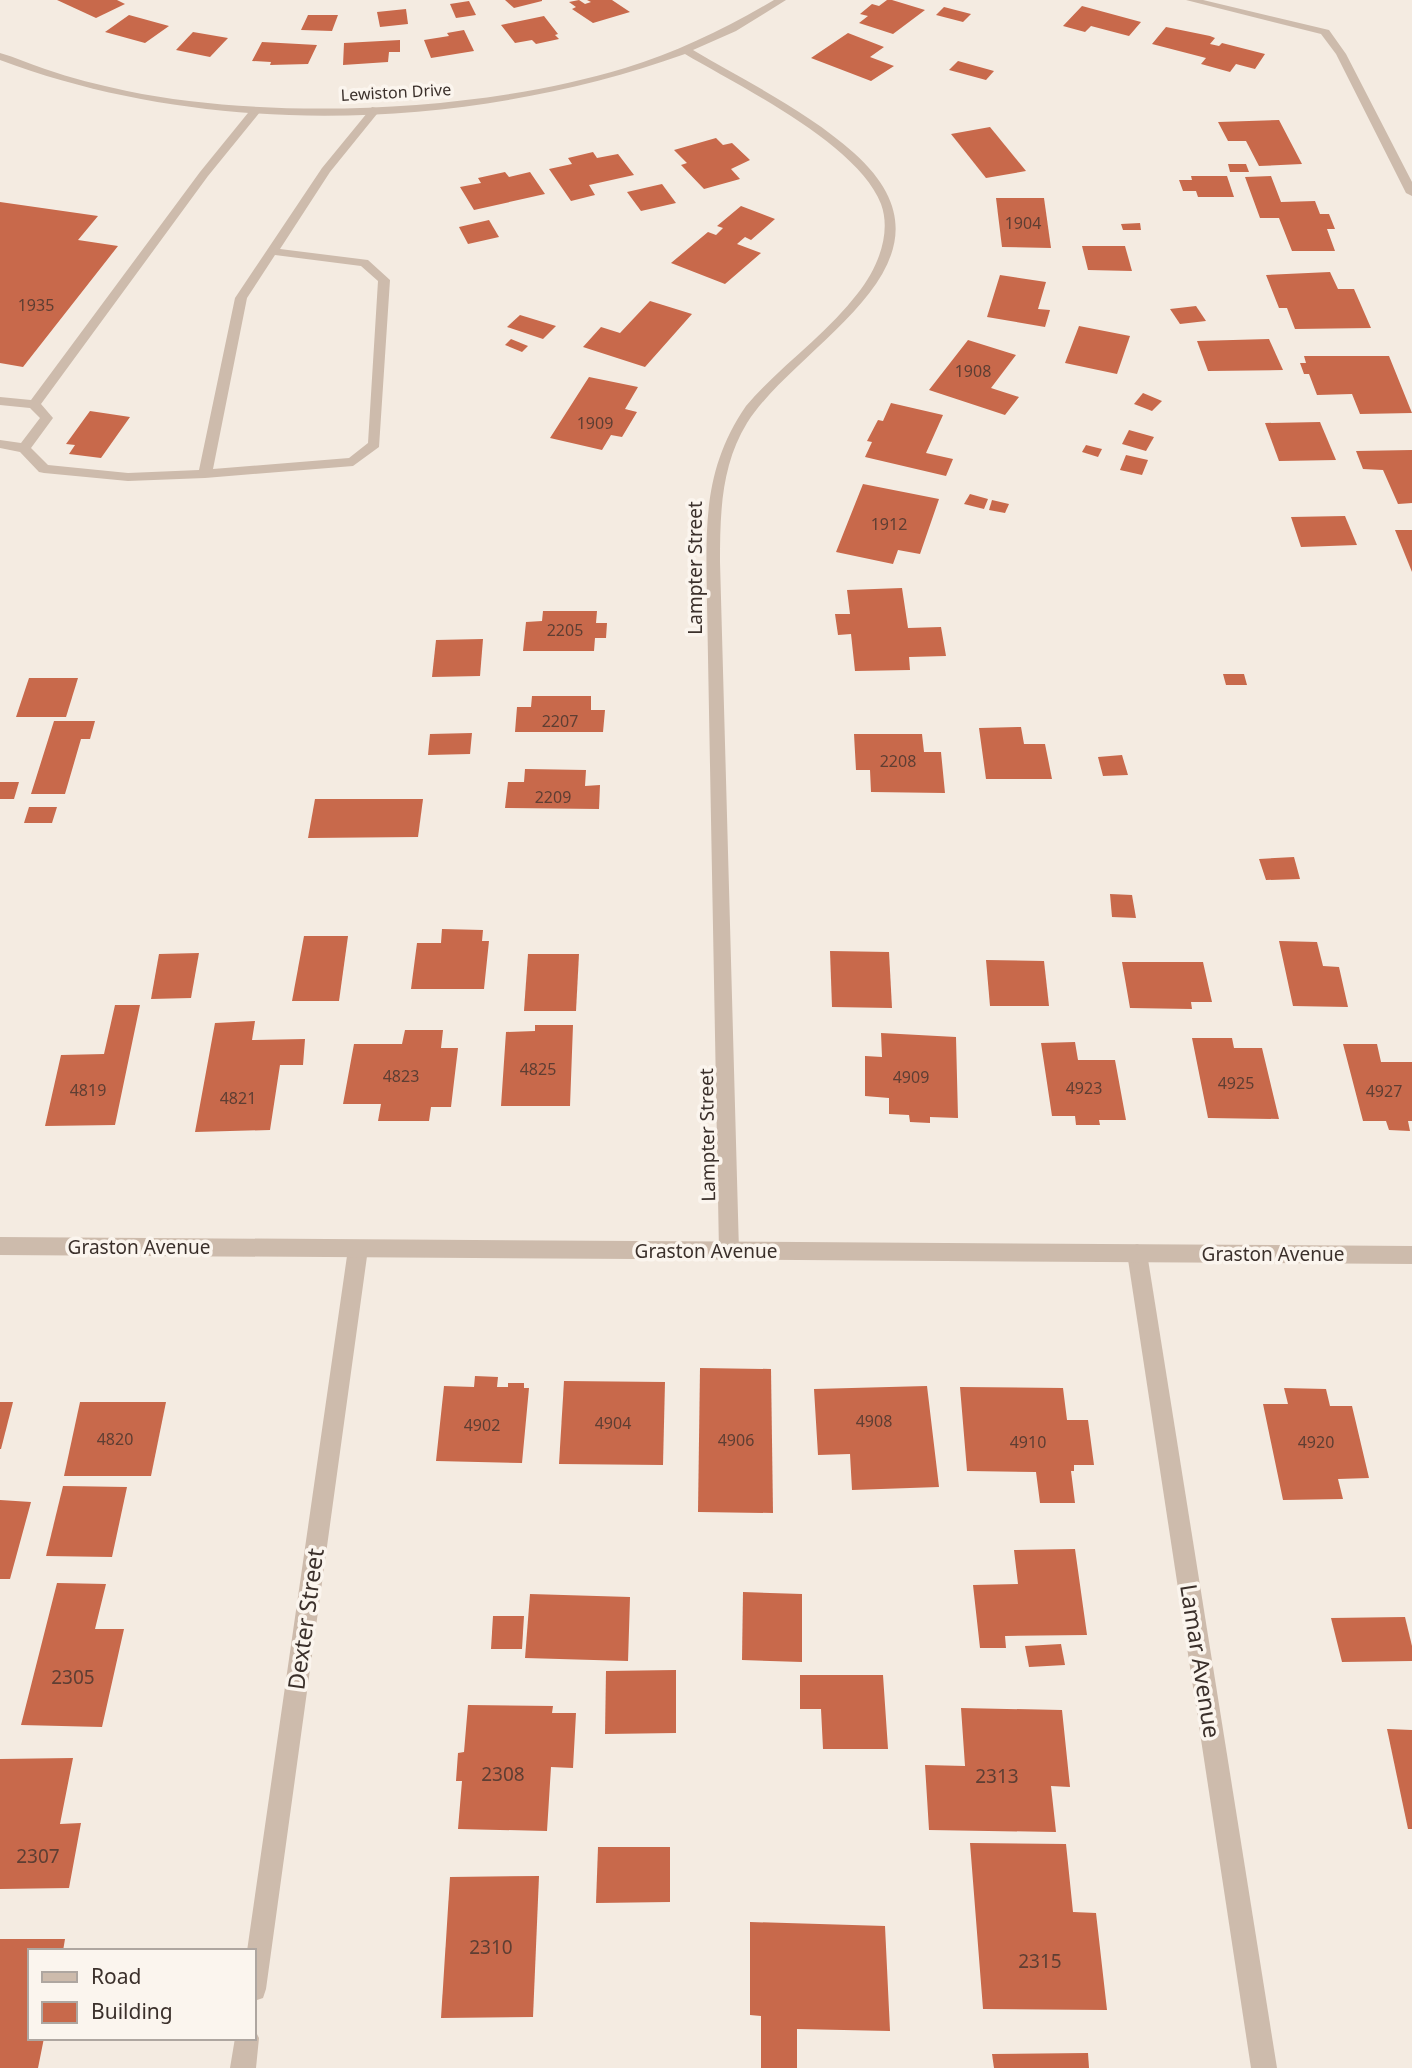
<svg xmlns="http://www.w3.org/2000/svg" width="1412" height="2068" font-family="'Noto Sans',sans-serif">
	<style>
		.building { fill: #c8694b }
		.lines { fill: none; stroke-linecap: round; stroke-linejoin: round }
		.service { fill: #cdbbac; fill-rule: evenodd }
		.minor { fill: #cdbbac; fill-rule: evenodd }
		.tertiary { fill: #cdbbac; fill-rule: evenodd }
		.labels { text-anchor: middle; stroke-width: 7; stroke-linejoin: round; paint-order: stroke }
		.far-street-label { font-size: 16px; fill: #3b302b; stroke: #fbf5ee }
		.number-label { font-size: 16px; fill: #5e3e33 }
		.street-label { font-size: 19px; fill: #3b302b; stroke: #fbf5ee }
		.near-number-label { font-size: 19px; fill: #5e3e33 }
		.near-street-label { font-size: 23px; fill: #3b302b; stroke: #fbf5ee }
	</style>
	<rect width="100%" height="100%" fill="#f4ebe1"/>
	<g class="building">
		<polygon points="57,0 117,0 125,4 96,18"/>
		<polygon points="505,0 542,0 542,1 514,8"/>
		<polygon points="579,0 585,4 591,2 587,0 612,0 630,12 593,23 572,9 576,7 569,2"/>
		<polygon points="887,0 892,0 925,10 893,34 859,23 868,16 860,14 872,4 879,6"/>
		<polygon points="469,1 476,15 456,18 450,4"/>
		<polygon points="1082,6 1141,22 1129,36 1091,26 1085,32 1063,26"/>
		<polygon points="944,7 971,14 963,22 936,15"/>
		<polygon points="406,9 408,24 380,27 377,12"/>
		<polygon points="129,15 169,26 145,43 105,32"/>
		<polygon points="308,15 338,15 332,31 301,30"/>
		<polygon points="544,16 558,34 555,35 559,39 536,44 532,40 515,43 501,25"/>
		<polygon points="1166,27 1210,36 1215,38 1210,44 1219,46 1222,43 1265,54 1255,69 1236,64 1230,72 1201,64 1206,58 1152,44"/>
		<polygon points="464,30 474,51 431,58 424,40 449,36 447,33"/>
		<polygon points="193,32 228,38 210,57 176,50"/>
		<polygon points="848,33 884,47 870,57 894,66 871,81 811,58"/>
		<polygon points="400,40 400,52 389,52 388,62 343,65 344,43"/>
		<polygon points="262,42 317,45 308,64 270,65 271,62 252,61"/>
		<polygon points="958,61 994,71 986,80 949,70"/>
		<polygon points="1279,120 1302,164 1259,166 1246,141 1228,141 1218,122"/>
		<polygon points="990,127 1026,171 986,178 951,134"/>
		<polygon points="716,138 723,145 732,143 750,160 731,169 740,179 704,189 681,165 687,163 674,150"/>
		<polygon points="593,152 597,158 618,154 634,175 589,185 595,195 571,201 549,169 572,164 568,158"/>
		<polygon points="1228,164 1246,164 1249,172 1230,172"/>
		<polygon points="505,172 509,177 530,172 545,194 474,210 460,187 481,183 478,178"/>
		<polygon points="1191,176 1227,176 1234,197 1198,197 1196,191 1183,191 1179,180 1192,180"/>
		<polygon points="1271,176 1281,202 1315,201 1320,214 1329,214 1335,229 1327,229 1335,251 1292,251 1279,218 1260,218 1245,177"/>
		<polygon points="662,184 676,203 641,211 627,192"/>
		<polygon points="996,198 1044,198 1051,248 1002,247"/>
		<polygon points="0,202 98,216 78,240 118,246 23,367 0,363"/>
		<polygon points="741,206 775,219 751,240 745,237 737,244 761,253 725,284 671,263 708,232 716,235 723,228 717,226"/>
		<polygon points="489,220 499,237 468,244 459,227"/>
		<polygon points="1140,223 1141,230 1123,230 1121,224"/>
		<polygon points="1082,246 1125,246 1132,271 1088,270"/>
		<polygon points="1330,272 1338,289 1354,289 1371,328 1295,329 1287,308 1279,308 1266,275"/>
		<polygon points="1000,275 1046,282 1038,309 1050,310 1045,327 987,317"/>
		<polygon points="650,301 692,314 645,367 583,347 601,327 620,333"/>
		<polygon points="1196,306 1206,321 1180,324 1170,309"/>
		<polygon points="520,315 556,326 543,339 507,327"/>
		<polygon points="1079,326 1130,336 1117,374 1065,363"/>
		<polygon points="511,339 528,346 522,352 505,345"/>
		<polygon points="1269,339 1283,370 1208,371 1197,341"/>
		<polygon points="968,340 1016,355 991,388 1019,397 1005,415 929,390"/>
		<polygon points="1304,356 1389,356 1412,413 1360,414 1352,394 1317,395 1309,374 1304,374 1300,363 1306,363"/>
		<polygon points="589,377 638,387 625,409 637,412 622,437 611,435 602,450 550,438"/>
		<polygon points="1143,393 1162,401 1152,411 1134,404"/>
		<polygon points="891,403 943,415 926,453 953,459 946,476 865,457 872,442 867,441 878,420 883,421"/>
		<polygon points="90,411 130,417 101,458 69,454 75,445 66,444"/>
		<polygon points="1320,422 1336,460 1279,461 1265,423"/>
		<polygon points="1129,430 1154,437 1146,451 1122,444"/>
		<polygon points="1086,445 1102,449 1098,457 1082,452"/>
		<polygon points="1412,450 1412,503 1398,504 1383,470 1363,469 1356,451"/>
		<polygon points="1126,455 1148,460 1142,475 1120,470"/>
		<polygon points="863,484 939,499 920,554 898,550 893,564 836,552"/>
		<polygon points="970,494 988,499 984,509 964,504"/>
		<polygon points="992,500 1009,504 1005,513 989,510"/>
		<polygon points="1345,516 1357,545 1301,547 1291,517"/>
		<polygon points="1395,530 1412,530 1412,572"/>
		<polygon points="902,588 908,628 941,627 946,656 909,657 910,670 855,671 851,634 838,635 835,614 850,614 847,590"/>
		<polygon points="543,611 597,611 596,623 607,623 606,638 595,638 594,651 523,651 526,622 542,621"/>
		<polygon points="483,639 480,676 432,677 436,640"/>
		<polygon points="1223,674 1244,674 1247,685 1226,685"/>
		<polygon points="29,678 78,678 66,717 16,717"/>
		<polygon points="532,696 591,696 591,710 605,710 603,732 515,732 517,707 531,707"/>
		<polygon points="54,721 95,721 90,739 81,739 65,794 31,794"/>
		<polygon points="1021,727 1024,744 1045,744 1052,779 986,779 979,728"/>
		<polygon points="472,733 470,754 428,755 430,734"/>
		<polygon points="854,734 922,734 924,752 941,752 945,793 871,792 870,770 856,770"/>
		<polygon points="1122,755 1128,775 1103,776 1098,757"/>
		<polygon points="525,769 586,770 585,786 600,785 599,809 505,808 508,782 524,782"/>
		<polygon points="0,782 19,782 14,799 0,799"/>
		<polygon points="315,799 423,799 418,837 308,838"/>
		<polygon points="29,807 57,807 52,823 24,823"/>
		<polygon points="1294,857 1300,879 1266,880 1259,859"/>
		<polygon points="1110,894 1132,895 1136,918 1112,917"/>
		<polygon points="442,929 483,930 482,941 489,941 484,989 411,989 417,943 441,943"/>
		<polygon points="304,936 348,936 339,1001 292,1001"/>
		<polygon points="1279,941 1317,942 1323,966 1339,967 1348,1007 1293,1006"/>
		<polygon points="830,951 889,952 892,1008 832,1007"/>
		<polygon points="199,953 191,998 151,999 159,954"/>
		<polygon points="528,954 579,954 576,1011 524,1011"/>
		<polygon points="986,960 1044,961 1049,1006 990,1006"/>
		<polygon points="1122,962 1203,962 1212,1002 1191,1002 1192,1009 1130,1008"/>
		<polygon points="115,1005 140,1005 115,1125 45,1126 61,1055 104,1054"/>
		<polygon points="255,1021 252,1040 305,1039 303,1065 280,1065 270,1130 195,1132 215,1023"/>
		<polygon points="535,1025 573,1025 570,1106 501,1106 506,1032 535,1031"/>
		<polygon points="405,1030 443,1030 441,1048 458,1048 451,1107 431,1107 429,1121 378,1121 381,1104 343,1104 354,1044 402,1044"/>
		<polygon points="881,1033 956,1037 958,1118 930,1117 930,1123 910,1122 909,1115 889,1114 889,1098 865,1096 865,1056 882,1057"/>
		<polygon points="1192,1038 1232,1038 1234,1048 1262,1048 1279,1119 1208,1118"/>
		<polygon points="1075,1042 1078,1060 1115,1060 1126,1120 1099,1120 1100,1125 1076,1125 1075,1116 1052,1116 1041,1043"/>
		<polygon points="1343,1044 1377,1044 1381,1062 1412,1062 1412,1121 1408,1121 1410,1131 1389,1130 1386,1121 1363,1121"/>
		<polygon points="700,1368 771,1369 773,1513 698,1512"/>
		<polygon points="475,1376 498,1377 497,1387 508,1387 508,1383 524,1383 524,1388 529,1388 522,1463 436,1461 444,1386 474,1387"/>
		<polygon points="564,1381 665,1382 663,1465 559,1464"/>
		<polygon points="927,1386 939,1487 852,1490 850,1454 818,1455 814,1389"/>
		<polygon points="960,1387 1063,1388 1067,1420 1088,1420 1094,1465 1074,1465 1074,1471 1071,1471 1075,1503 1040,1503 1036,1472 967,1471"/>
		<polygon points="1284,1388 1326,1389 1330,1406 1352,1406 1369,1478 1338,1479 1343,1499 1283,1500 1263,1404 1288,1404"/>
		<polygon points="0,1402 13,1402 1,1449 0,1449"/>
		<polygon points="80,1402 166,1402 151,1476 64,1476"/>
		<polygon points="63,1486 127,1487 112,1557 46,1556"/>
		<polygon points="0,1500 31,1502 10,1579 0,1579"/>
		<polygon points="1075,1549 1087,1635 1005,1636 1006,1648 980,1648 973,1585 1018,1584 1014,1550"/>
		<polygon points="57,1583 106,1584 95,1629 124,1629 102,1727 21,1725"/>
		<polygon points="743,1592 802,1594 802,1662 742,1660"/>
		<polygon points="530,1594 630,1597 628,1661 525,1658"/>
		<polygon points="493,1616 524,1616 522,1649 491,1649"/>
		<polygon points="1405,1617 1412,1646 1412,1661 1342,1662 1331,1618"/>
		<polygon points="1061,1644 1065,1665 1029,1667 1025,1646"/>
		<polygon points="676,1670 676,1733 605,1734 606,1671"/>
		<polygon points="800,1675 883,1675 888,1749 823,1749 821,1709 800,1709"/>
		<polygon points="468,1705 553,1706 552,1713 576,1713 573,1768 551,1767 547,1831 458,1829 462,1781 456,1781 458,1753 464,1752"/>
		<polygon points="961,1708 1062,1710 1070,1787 1051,1786 1056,1832 929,1830 925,1765 965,1766"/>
		<polygon points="1387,1729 1412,1730 1412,1829 1408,1829"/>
		<polygon points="73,1758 60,1824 81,1823 69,1888 0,1889 0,1759"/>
		<polygon points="970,1843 1066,1844 1073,1912 1096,1913 1107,2010 983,2009"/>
		<polygon points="598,1847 670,1847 670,1902 596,1903"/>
		<polygon points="539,1876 533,2017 441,2018 450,1877"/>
		<polygon points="750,1922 885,1926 890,2031 797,2029 797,2068 761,2068 761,2016 750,2015"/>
		<polygon points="0,1939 65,1939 63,1951 30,1951 30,2038 44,2038 38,2068 0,2068"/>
		<polygon points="1088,2053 1089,2068 994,2068 992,2054"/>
	</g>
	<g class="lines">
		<path class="service" d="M372,107L381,109L330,172L280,249L368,260L390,280L379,447L353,466L205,478L128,481L44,473L39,472L20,452L0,448V440L21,443L40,418L30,408L0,405V397L31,400L200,172L252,108H260V112L208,176L41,404L53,418L31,448L48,465L128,473L199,470L235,298L322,168ZM275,255L361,266L378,281L368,443L349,458L213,469L247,298Z"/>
		<g class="minor">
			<path d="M774,0H786L736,31L693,50C747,82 807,111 854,153C975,262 799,341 747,423C721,465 720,514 720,562L739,1251L736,1257L729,1260L722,1257L719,1251L707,603C706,529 702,470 746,406C780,366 826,335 858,293C877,269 892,234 881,204C858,144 739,86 685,54C472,130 213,140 0,60V53C15,57 30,64 45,69C71,78 99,85 127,91C274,121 481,112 625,68C678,52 726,28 774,0Z"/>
			<polygon points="1186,0 1203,0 1329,30 1346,54 1412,182 1412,196 1406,193 1336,54 1321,34"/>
			<polygon points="358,1240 365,1243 368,1249 266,1989 263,1998 254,2001 254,1951 247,1951 348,1249 351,1243"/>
			<polygon points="1137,1244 1144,1247 1147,1253 1277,2068 1251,2068 1127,1253 1130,1247"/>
			<polygon points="254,2028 259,2038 256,2068 230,2068 235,2038 254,2038"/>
		</g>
		<polygon class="tertiary" points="0,1237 1412,1246 1412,1264 0,1255"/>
	</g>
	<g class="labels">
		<g class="far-street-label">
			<text transform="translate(396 92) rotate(-3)" y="6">Lewiston Drive</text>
		</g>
		<g class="number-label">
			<text x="1023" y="229">1904</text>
			<text x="36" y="311">1935</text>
			<text x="973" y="377">1908</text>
			<text x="595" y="429">1909</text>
			<text x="889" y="530">1912</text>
			<text x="565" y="636">2205</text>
			<text x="560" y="727">2207</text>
			<text x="898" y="767">2208</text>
			<text x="553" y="803">2209</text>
			<text x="538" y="1075">4825</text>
			<text x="401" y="1082">4823</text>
			<text x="911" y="1083">4909</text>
			<text x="1236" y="1089">4925</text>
			<text x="1084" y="1094">4923</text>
			<text x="88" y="1096">4819</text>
			<text x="1384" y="1097">4927</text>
			<text x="238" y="1104">4821</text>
			<text x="874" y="1427">4908</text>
			<text x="613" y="1429">4904</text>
			<text x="482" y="1431">4902</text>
			<text x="115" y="1445">4820</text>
			<text x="736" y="1446">4906</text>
			<text x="1028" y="1448">4910</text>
			<text x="1316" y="1448">4920</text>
		</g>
		<g class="street-label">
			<text transform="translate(695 568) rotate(-90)" y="7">Lampter Street</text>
			<text transform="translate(707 1135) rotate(-91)" y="7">Lampter Street</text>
			<text x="139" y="1254">Graston Avenue</text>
			<text x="706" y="1258">Graston Avenue</text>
			<text x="1273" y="1261">Graston Avenue</text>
		</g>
		<g class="near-number-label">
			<text x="73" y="1684">2305</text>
			<text x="503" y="1781">2308</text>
			<text x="997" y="1783">2313</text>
			<text x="38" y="1863">2307</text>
			<text x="491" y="1954">2310</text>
			<text x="1040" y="1968">2315</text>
		</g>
		<g class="near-street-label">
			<text transform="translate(306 1619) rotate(-82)" y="8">Dexter Street</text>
			<text transform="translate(1200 1661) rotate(81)" y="8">Lamar Avenue</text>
		</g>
	</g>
	<rect x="28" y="1949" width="228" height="91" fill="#fbf5ee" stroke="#aea6a0" stroke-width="2"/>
	<rect x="42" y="1972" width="35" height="10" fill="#cdbbac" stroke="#aea6a0" stroke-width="2"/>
	<text x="91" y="1984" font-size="21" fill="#3b302b">Road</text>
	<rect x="42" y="2002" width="35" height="21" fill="#c8694b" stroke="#aea6a0" stroke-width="2"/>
	<text x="91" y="2019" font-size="21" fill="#3b302b">Building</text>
</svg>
